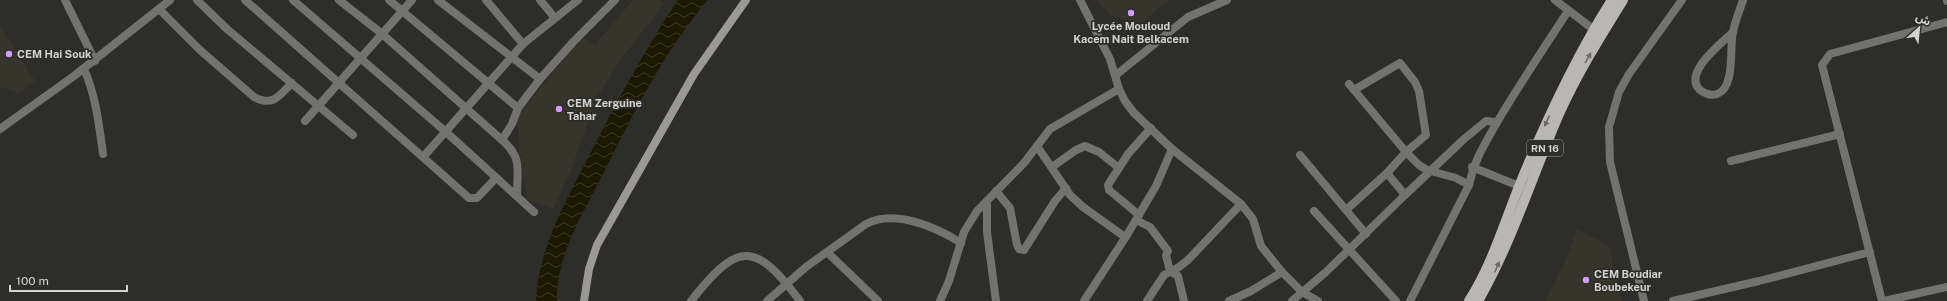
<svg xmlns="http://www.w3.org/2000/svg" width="1947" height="301" font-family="'Public Sans','Noto Sans Arabic',sans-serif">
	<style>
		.built { fill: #37352b }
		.water { fill: url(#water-waves) }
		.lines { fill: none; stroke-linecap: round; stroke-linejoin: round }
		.street { stroke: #727270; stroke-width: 8 }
		.secondary { stroke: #9a9996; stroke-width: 8 }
		.primary { stroke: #b8b7b3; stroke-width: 10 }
		.oneway { fill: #6c6b67 }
		.poi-dot { fill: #d29dfd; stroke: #2d2d29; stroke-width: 1.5 }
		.labels { text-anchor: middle; stroke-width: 3.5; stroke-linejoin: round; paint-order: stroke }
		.shield { fill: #2d2d29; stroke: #a2a19f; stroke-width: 1 }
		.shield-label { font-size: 10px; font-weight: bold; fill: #d4d3d1 }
		.poi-label { font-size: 11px; font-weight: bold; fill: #d4d3d1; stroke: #2d2d29; text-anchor: start }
	</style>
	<defs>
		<pattern id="water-waves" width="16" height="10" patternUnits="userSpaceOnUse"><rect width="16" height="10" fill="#1d1800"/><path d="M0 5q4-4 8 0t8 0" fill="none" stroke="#3d3924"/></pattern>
	</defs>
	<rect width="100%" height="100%" fill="#2d2d29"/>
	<g class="built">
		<polygon points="633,0 659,0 664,4 618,63 596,99 571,170 553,209 528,200 520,154 517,118 582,36 595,45"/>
		<polygon points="1096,0 1171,0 1159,7 1142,24 1111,16"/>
		<polygon points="0,26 35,81 19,93 0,87"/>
		<polygon points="1577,229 1609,246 1621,301 1545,301 1564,264"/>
	</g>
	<path class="water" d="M678,0H708C663,52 634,113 603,174C583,214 556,255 557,301H536C538,247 567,200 591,152C618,100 645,49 678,0Z"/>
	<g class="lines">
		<g class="street">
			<polyline points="65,0 95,61"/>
			<polyline points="197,0 227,29 353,135"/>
			<polyline points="245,0 469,198 477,198 496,178"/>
			<polyline points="293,0 446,132 534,212"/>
			<polyline points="339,0 381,33 502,140"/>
			<polyline points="389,0 518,108"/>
			<polyline points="438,0 540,79"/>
			<polyline points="486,0 523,44"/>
			<polyline points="540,0 555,18"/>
			<polyline points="1080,0 1110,59 1119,89 1125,101 1134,113 1172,149 1156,186 1127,235 1084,301"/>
			<polyline points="1555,0 1593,29"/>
			<polyline points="1947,0 1947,1"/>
			<path d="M159,9L200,50L254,97C273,107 279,96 292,83"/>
			<path d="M1733,32C1722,43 1682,73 1700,90C1705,94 1712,96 1717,94C1736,87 1729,48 1733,32C1735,21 1740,10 1743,0"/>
			<path d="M84,69C96,96 99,125 103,154"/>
			<polyline points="1116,75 1188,17 1227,0"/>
			<polyline points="1349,84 1406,152 1419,165 1427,170 1456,178 1469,185"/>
			<polyline points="1354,90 1400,63 1415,82 1419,91 1426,135 1406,152 1387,173 1405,195 1464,139 1486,121 1497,122"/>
			<polyline points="305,121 412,0"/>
			<polyline points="0,129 74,76 170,0"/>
			<polyline points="1037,146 1070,195 1083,207 1125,237"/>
			<polyline points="1172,149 1241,204 1253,219 1261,246 1282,272 1302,292 1318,301"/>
			<polyline points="1300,155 1366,234"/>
			<polyline points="424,156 523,44 578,0"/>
			<polyline points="1731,161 1840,134"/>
			<polyline points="1052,167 1076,150 1085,146 1099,152 1119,168"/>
			<polyline points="1472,167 1524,188"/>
			<polyline points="996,191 1010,208 1017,245 1019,249 1024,250 1055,201 1066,188"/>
			<path d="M517,196C517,170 523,158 502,140L512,124L518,108L540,79L574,41L615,0"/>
			<polyline points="987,201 987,232 996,301"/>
			<polyline points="1346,210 1387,173"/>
			<polyline points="1314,211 1396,301"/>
			<polyline points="1139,215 1109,190 1108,185 1128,154 1151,128"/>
			<polyline points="1136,220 1150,227 1168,251 1166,255 1170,271 1178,276 1184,301"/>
			<polyline points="827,252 878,301"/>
			<path d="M691,301C737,243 754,239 800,301"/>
			<path d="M767,301L806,267L866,224C895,209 936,227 961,243"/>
			<polyline points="940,301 949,281 964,232 977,211 1024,163 1050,129 1119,89"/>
			<polyline points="1147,301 1164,275 1179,267 1188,260 1241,204"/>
			<polyline points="1229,301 1251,291 1282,272"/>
			<polyline points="1292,301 1327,271 1405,195"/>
			<path d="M1410,301L1469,185C1474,161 1484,145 1496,124C1519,85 1544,48 1568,11"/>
			<polyline points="1644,301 1610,162 1609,127 1619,92 1629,74 1682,0"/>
			<polyline points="1673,301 1759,281 1870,252"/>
			<polyline points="1882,301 1822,65 1830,54 1947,22"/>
			<polyline points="1884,301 1947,287"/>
		</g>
		<polyline class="secondary" points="584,301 589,269 597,245 694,74 746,0"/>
		<g class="primary">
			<path d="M1469,301C1492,265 1504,224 1520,184C1546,121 1575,58 1612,0"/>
			<path d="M1478,301C1512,242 1532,176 1559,114C1577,74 1600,37 1623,0"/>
		</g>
	</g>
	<defs><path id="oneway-solid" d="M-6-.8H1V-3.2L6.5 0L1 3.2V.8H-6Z"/></defs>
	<g class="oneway">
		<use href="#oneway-solid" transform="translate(1588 58) rotate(-60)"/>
		<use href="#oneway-solid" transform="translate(1547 121) rotate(114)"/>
		<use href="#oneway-solid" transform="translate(1497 267) rotate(-66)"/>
	</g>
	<g class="poi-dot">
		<circle cx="1131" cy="13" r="4"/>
		<circle cx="9" cy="54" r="4"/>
		<circle cx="559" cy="109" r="4"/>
		<circle cx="1586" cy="280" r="4"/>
	</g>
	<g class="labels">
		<rect class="shield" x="1527" y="140" width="36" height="16" rx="3"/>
		<g class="shield-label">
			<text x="1545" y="152">RN 16</text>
		</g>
		<g class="poi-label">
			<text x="1131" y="30" text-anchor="middle">Lycée Mouloud<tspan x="1131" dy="13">Kacem Nait Belkacem</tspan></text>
			<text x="17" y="58">CEM Hai Souk</text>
			<text x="567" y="107">CEM Zerguine<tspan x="567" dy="13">Tahar</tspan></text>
			<text x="1594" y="278">CEM Boudiar<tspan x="1594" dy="13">Boubekeur</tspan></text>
		</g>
	</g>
	<g transform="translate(1919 28) rotate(27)" stroke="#2d2d29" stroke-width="3" paint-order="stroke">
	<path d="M0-3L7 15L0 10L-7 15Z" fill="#d4d3d1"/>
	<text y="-6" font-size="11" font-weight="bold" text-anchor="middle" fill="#d4d3d1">ش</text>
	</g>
	<path d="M10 285v6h117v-6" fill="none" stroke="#d4d3d1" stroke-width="2"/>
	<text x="16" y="285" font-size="12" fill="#d4d3d1" stroke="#2d2d29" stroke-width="3" paint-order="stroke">100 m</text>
</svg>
